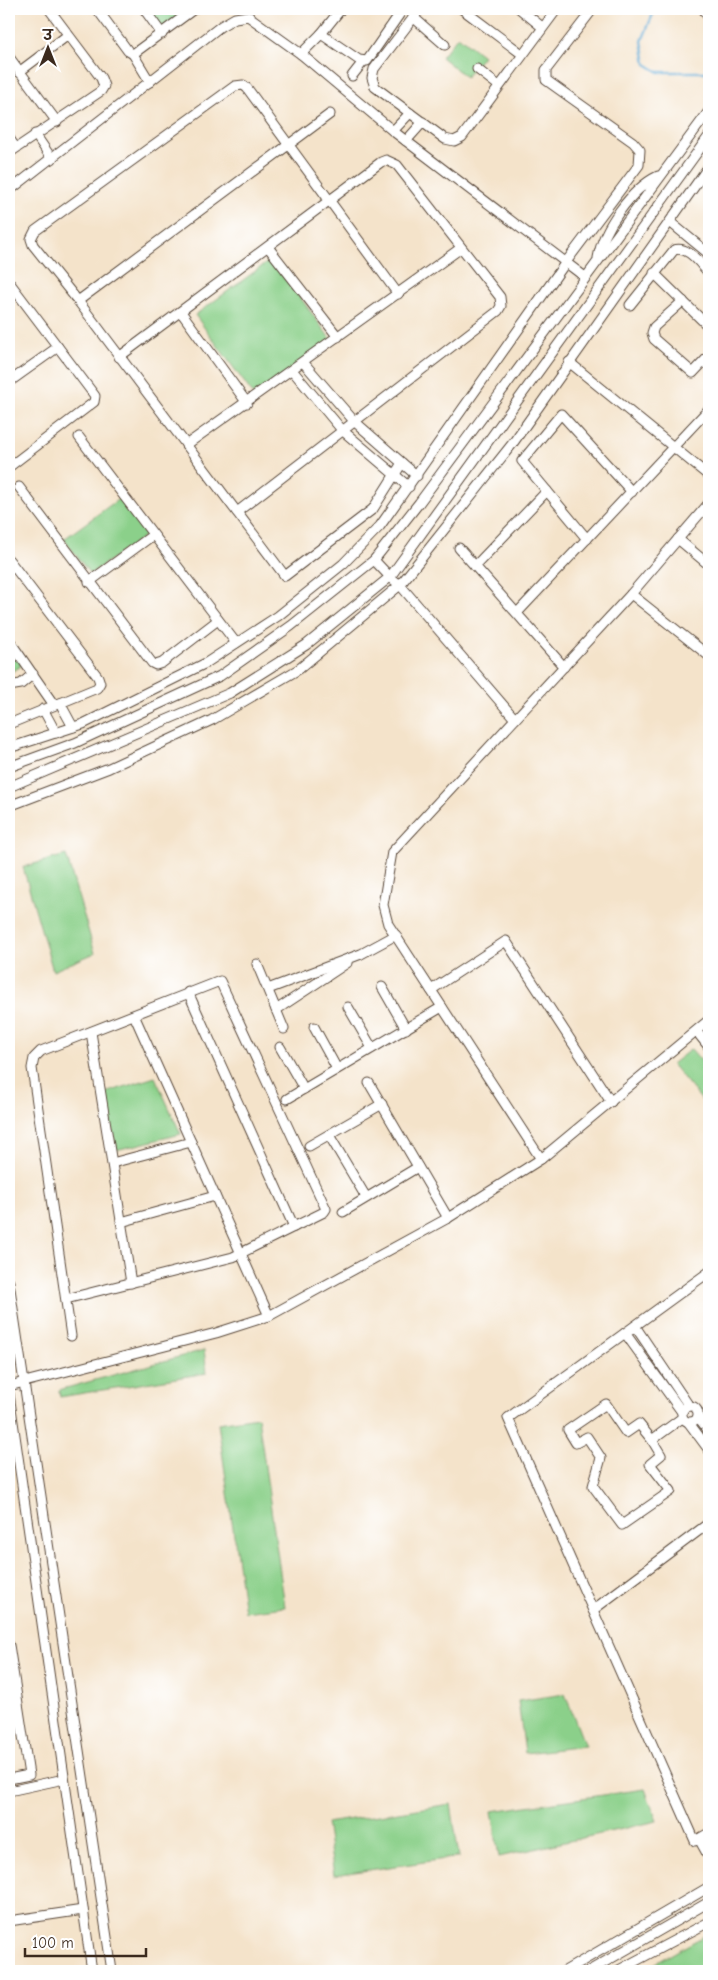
<svg xmlns="http://www.w3.org/2000/svg" width="718" height="1980" font-family="'Comic Neue','Playpen Sans Deva',sans-serif">
	<style>
		.green { fill: #8bd08a; stroke: #637d54 }
		.lines { fill: none; stroke-linecap: round; stroke-linejoin: round }
		.stream { stroke: #59a7d2; stroke-width: 2.5 }
		.minor-casing { stroke: #574638; stroke-width: 11 }
		.minor { stroke: #fff; stroke-width: 9 }
	</style>
	<rect width="100%" height="100%" fill="#fff"/>
	<filter id="ink" filterUnits="userSpaceOnUse"><feTurbulence type="fractalNoise" baseFrequency=".02" numOctaves="2"/><feDisplacementMap in="SourceGraphic" scale="10" xChannelSelector="R" yChannelSelector="G"/><feConvolveMatrix kernelMatrix="1 2 1 2 8 2 1 2 1" color-interpolation-filters="sRGB"/></filter>
	<filter id="wash" filterUnits="userSpaceOnUse"><feTurbulence type="fractalNoise" baseFrequency=".0096" numOctaves="4" result="noise"/><feDisplacementMap in="SourceGraphic" scale="20" xChannelSelector="R" yChannelSelector="G"/><feGaussianBlur stdDeviation="1.12" result="paint"/><feColorMatrix in="noise" values="0 0 0 0 0 0 0 0 0 0 0 0 0 0 0 0 0 1.4 0 .05"/><feComposite in="paint" operator="in"/></filter>
	<g filter="url(#wash)">
		<rect width="100%" height="100%" fill="#f4e3ca"/>
		<g class="green">
			<polygon points="144,9 183,9 189,16 163,34"/>
			<polygon points="458,36 483,56 466,77 441,57"/>
			<polygon points="272,259 332,341 255,397 195,315"/>
			<polygon points="120,498 146,535 90,574 64,539"/>
			<polygon points="9,644 21,661 20,667 9,673"/>
			<polygon points="66,855 95,953 53,971 23,867"/>
			<polygon points="691,1049 709,1070 709,1109 672,1064"/>
			<polygon points="155,1077 181,1134 116,1150 105,1093"/>
			<polygon points="204,1350 207,1373 60,1397 59,1390"/>
			<polygon points="258,1417 285,1607 245,1612 218,1423"/>
			<polygon points="565,1694 585,1746 525,1753 518,1701"/>
			<polygon points="645,1789 657,1821 499,1857 492,1811"/>
			<polygon points="451,1804 459,1857 334,1875 326,1823"/>
			<polygon points="709,1933 709,1971 642,1971"/>
		</g>
		<g class="lines">
			<polyline class="stream" points="655,9 642,41 646,64 659,72 709,72"/>
		</g>
	</g>
	<g filter="url(#ink)">
		<g class="lines">
			<defs>
				<g id="minor">
					<polyline points="97,9 128,51 133,54 194,9"/>
					<polyline points="144,9 162,34"/>
					<polyline points="420,9 374,69 372,78 375,87 445,139 454,141 462,137 557,9"/>
					<polyline points="462,9 522,54"/>
					<polyline points="520,9 542,27"/>
					<polyline points="703,9 709,18"/>
					<polyline points="413,17 445,45"/>
					<polyline points="321,34 341,9"/>
					<polyline points="133,54 150,82"/>
					<polyline points="301,54 321,34 359,60 367,61 403,9"/>
					<polyline points="9,57 57,122"/>
					<polyline points="477,69 499,86"/>
					<polyline points="19,72 68,35"/>
					<polyline points="352,76 363,62"/>
					<polyline points="393,131 410,113"/>
					<polyline points="35,134 52,159"/>
					<polyline points="9,138 15,147"/>
					<polyline points="406,141 423,122"/>
					<polyline points="9,153 101,91 104,86 101,78 49,9"/>
					<polyline points="9,191 221,26 235,18 248,16 301,54 393,131 585,277"/>
					<polyline points="670,222 709,254"/>
					<polyline points="268,247 338,337"/>
					<path d="M598,258C603,229 631,189 658,176"/>
					<polyline points="654,273 709,327"/>
					<polyline points="9,282 95,396 94,402 9,467"/>
					<polyline points="398,294 247,88 243,85 235,86 35,231 31,239 33,245 78,301 285,576 373,509 402,463"/>
					<polyline points="78,301 330,114"/>
					<polyline points="683,301 654,327 652,333 654,339 693,373 709,356"/>
					<path d="M630,305L674,250C688,245 700,264 709,273"/>
					<polyline points="181,312 247,403"/>
					<polyline points="119,357 381,162 386,160 397,165 500,297 501,306 498,311 237,512"/>
					<polyline points="303,362 354,421 417,476"/>
					<polyline points="569,362 709,476"/>
					<polyline points="292,370 342,430 409,487"/>
					<polyline points="9,382 58,347"/>
					<polyline points="79,437 236,643"/>
					<polyline points="186,445 461,248"/>
					<polyline points="19,487 152,663 156,665 162,663 218,620"/>
					<polyline points="587,539 522,461 561,414 632,492"/>
					<polyline points="678,539 709,565"/>
					<polyline points="459,548 564,667"/>
					<polyline points="9,560 98,677 100,683 97,688 9,724"/>
					<polyline points="374,560 390,577 400,585 515,719"/>
					<polyline points="475,566 547,491"/>
					<polyline points="89,582 153,535"/>
					<polyline points="631,594 709,656"/>
					<polyline points="518,612 709,409"/>
					<polyline points="9,640 54,705"/>
					<polyline points="9,686 21,684 33,674"/>
					<polyline points="60,703 73,727"/>
					<polyline points="43,709 56,733"/>
					<polyline points="9,748 83,724 206,663 278,616 343,564 380,526 566,262 639,165 640,150 633,142 546,80 546,70 593,9"/>
					<polyline points="9,767 75,743 220,676 291,626 374,560 419,503 709,111"/>
					<polyline points="9,787 230,693 306,645 390,577 709,136"/>
					<polyline points="9,806 109,768 212,720 299,669 400,585 513,443 709,166"/>
					<polyline points="257,964 284,1029"/>
					<polyline points="382,987 406,1029"/>
					<polyline points="268,989 361,954 396,935"/>
					<polyline points="431,990 506,941 611,1102"/>
					<polyline points="188,992 294,1227"/>
					<polyline points="348,1007 372,1048"/>
					<polyline points="276,1010 347,963"/>
					<polyline points="134,1015 269,1316"/>
					<polyline points="314,1027 337,1069"/>
					<polyline points="91,1032 131,1283"/>
					<polyline points="697,1032 709,1047"/>
					<polyline points="280,1047 304,1089"/>
					<polyline points="369,1083 448,1218"/>
					<polyline points="287,1099 442,1007"/>
					<polyline points="329,1135 366,1197"/>
					<polyline points="309,1146 382,1104"/>
					<polyline points="541,1159 388,924 383,905 392,852 631,594 709,503"/>
					<polyline points="112,1163 191,1142"/>
					<polyline points="343,1212 418,1167"/>
					<polyline points="121,1222 215,1196"/>
					<polyline points="709,1272 508,1418 695,1841 709,1833"/>
					<polyline points="9,1282 112,1971"/>
					<polyline points="66,1299 233,1257 324,1212 326,1209 220,981 41,1051 34,1058 32,1068 71,1336"/>
					<polyline points="635,1326 689,1406"/>
					<polyline points="625,1333 682,1412"/>
					<polyline points="9,1386 216,1333 269,1316 448,1218 541,1159 709,1020"/>
					<polyline points="9,1394 92,1971"/>
					<circle cx="690" cy="1414" r="8"/>
					<polyline points="698,1417 709,1431"/>
					<polyline points="689,1423 709,1450"/>
					<polyline points="652,1440 661,1455 650,1464 671,1491 622,1525 593,1486 601,1458 587,1437 576,1443 568,1430 606,1404 626,1433 639,1424 652,1440 682,1418"/>
					<polyline points="593,1610 709,1523"/>
					<polyline points="9,1645 29,1775 9,1779"/>
					<polyline points="9,1709 14,1714 19,1715"/>
					<polyline points="9,1791 64,1779"/>
					<polyline points="699,1839 709,1857"/>
					<polyline points="9,1921 83,1910"/>
					<polyline points="565,1971 709,1887"/>
					<polyline points="589,1971 709,1902"/>
					<polyline points="617,1971 709,1922"/>
				</g>
			</defs>
			<use href="#minor" class="minor-casing"/>
			<use href="#minor" class="minor"/>
		</g>
	</g>
	<rect width="718" height="1980" fill="none" stroke="#fff" stroke-width="30"/>
	<g transform="translate(48 48)" stroke="#ffffff" stroke-width="4" paint-order="stroke">
	<path d="M0-4L9 19L0 12L-9 19Z" fill="#3b2a1e"/>
	<text y="-8" font-size="14" font-weight="bold" text-anchor="middle" fill="#3b2a1e">उ</text>
	</g>
	<path d="M25 1948v8h121v-8" fill="none" stroke="#3b2a1e" stroke-width="2.5"/>
	<text x="32" y="1948" font-size="15" fill="#3b2a1e" stroke="#ffffff" stroke-width="4" paint-order="stroke">100 m</text>
</svg>
